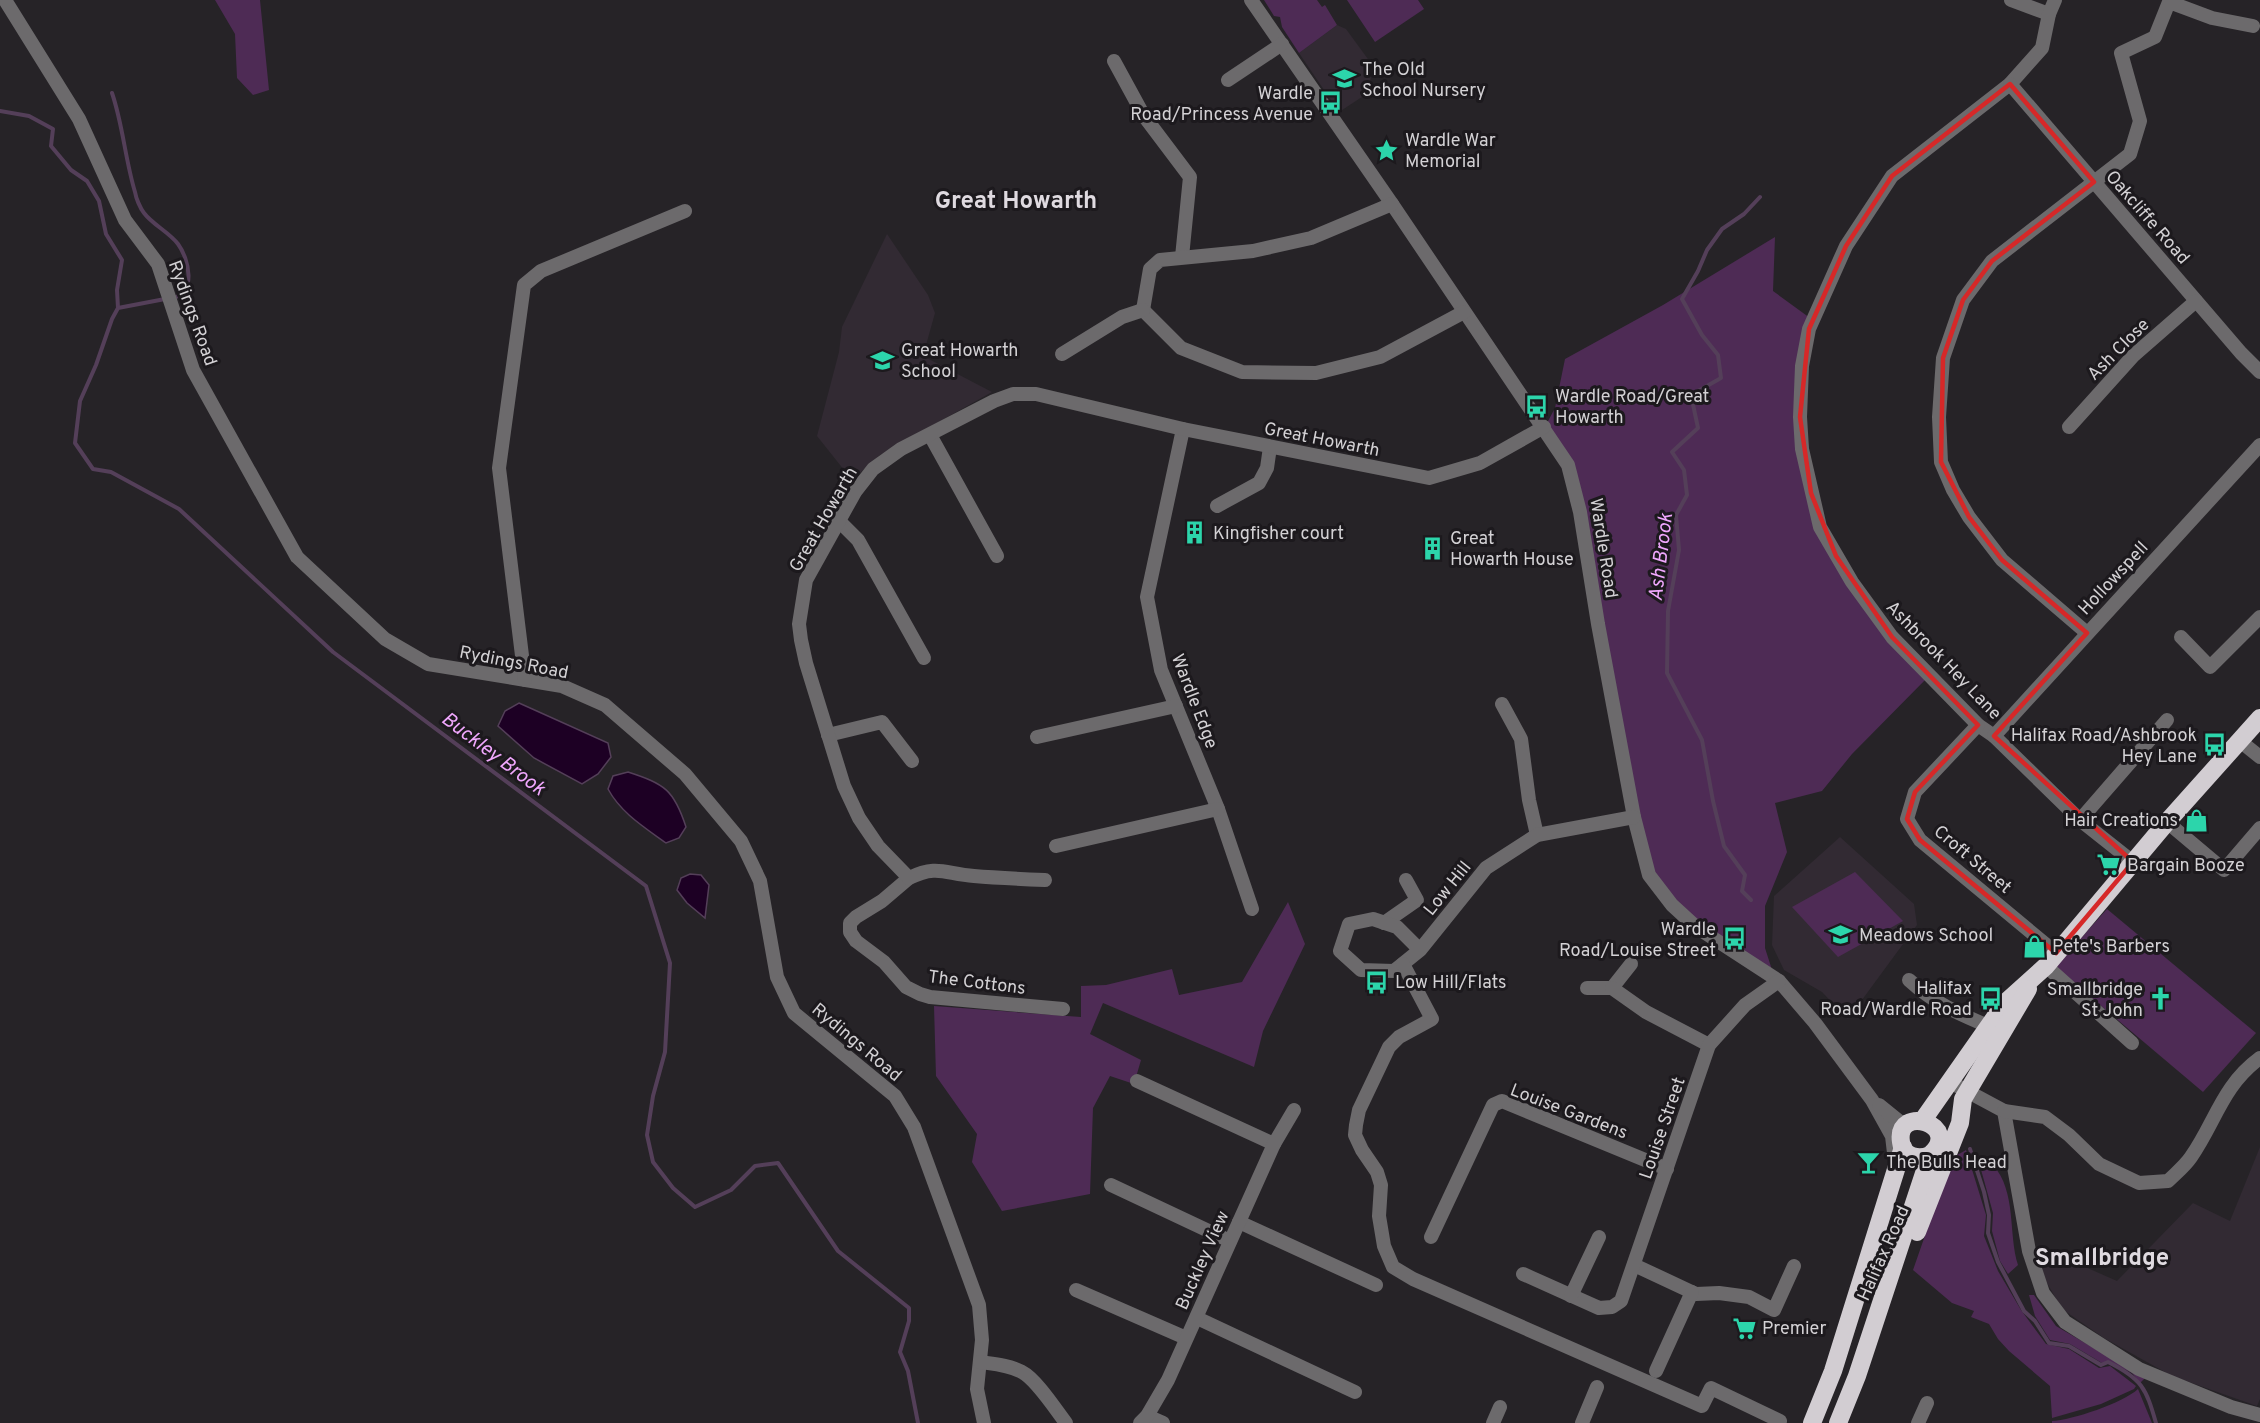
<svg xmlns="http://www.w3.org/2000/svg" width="2260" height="1423" font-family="Overpass,sans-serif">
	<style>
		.built { fill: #322a33 }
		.green { fill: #4e2b55 }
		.water { fill: #1d0024; stroke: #543f59; stroke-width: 1.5 }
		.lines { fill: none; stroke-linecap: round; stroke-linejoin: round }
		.stream { stroke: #543f59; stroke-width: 4 }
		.minor { stroke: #6c6a6c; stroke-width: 14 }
		.highway { stroke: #d2cdd2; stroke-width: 18 }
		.marked { fill: none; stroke: #d62828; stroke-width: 4.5; stroke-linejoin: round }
		.labels { text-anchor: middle; stroke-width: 6; stroke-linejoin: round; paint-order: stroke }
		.poi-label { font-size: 18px; fill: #d3d1d4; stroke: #1c191d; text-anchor: start }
		.street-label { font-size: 18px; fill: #d3d1d4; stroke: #1c191d }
		.water-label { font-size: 20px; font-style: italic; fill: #f0a7fd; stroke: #1c191d }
		.district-label { font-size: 24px; font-weight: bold; fill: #dfdae0; stroke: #1c191d }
	</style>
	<rect width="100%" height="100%" fill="#262327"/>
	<g class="built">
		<polygon points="1337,25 1346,29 1373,66 1368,93 1339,112 1299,53"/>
		<polygon points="887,234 928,295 935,313 923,356 992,392 880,455 852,480 817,436 839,352 842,327"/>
		<polygon points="1840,837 1914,904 1917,925 1848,1019 1822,992 1784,970 1772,945 1774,896"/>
		<polygon points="2260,1147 2260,1399 2257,1406 2172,1376 2104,1338 2062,1309 2039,1269 2074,1262 2117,1281 2193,1203 2230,1221"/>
	</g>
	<g class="green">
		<polygon points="215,0 260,0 269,90 253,95 237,78 235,34"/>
		<polygon points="1264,0 1317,0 1322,7 1325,5 1337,25 1299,53 1282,27 1280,17 1274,16"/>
		<polygon points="1347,0 1418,0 1424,9 1375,42"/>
		<polygon points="1775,237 1773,291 1810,318 1799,365 1818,529 1927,678 1852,754 1822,791 1775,803 1787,852 1765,906 1765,948 1773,973 1698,923 1674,900 1653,873 1637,816 1581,490 1572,463 1547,423 1555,408 1565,359 1663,305"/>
		<polygon points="1855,872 1903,921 1838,957 1792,907"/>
		<polygon points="1288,902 1305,944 1263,1031 1254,1067 1103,1003 1090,1034 1141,1060 1134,1084 1110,1076 1093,1108 1090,1194 1002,1211 972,1162 977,1134 936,1076 934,1006 1081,1017 1081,986 1106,985 1172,969 1179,995 1242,982"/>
		<polygon points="2107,909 2256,1033 2203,1092 2055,967"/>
		<polygon points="1966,1150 1986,1215 1984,1236 1998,1271 2021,1310 2046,1344 2069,1349 2099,1368 2110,1366 2136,1386 2134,1389 2101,1404 2052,1418 2050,1386 2009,1351 1998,1339 1989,1324 1971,1317 1974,1311 1952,1303 1913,1270 1952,1158"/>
		<path d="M1977,1155C1982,1158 1989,1161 1993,1165C2017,1192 2008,1234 2018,1265L2008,1274L2000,1261L1992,1231L1993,1213Z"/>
		<polygon points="2029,1295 2034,1295 2056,1326 2145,1378 2140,1383 2132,1373 2108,1361 2102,1363 2070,1344 2050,1340 2035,1316"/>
		<path d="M2138,1389L2152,1423H2052V1421C2072,1420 2123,1403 2138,1389Z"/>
	</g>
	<g class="water">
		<polygon points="519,703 608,743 611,757 598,774 582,784 534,758 498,726 505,711"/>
		<path d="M628,772C665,784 674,790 686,827L679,838L666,843C644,827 621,813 608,789L613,776Z"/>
		<polygon points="690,874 701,875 709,885 705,918 687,903 677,890 681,878"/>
	</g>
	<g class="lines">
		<g class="stream">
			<path d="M112,93C123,125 125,159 135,192C136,198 140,208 144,213C153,225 169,232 178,244C189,259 197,294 172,298"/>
			<polyline points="0,111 29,116 53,129 51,146 71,170 87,181 99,201 106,234 122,260 117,290 118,308"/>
			<polyline points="165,299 118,308 112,319 96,365 80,401 75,443 93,469 111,472 179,509 333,652 646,886 670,963 665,1052 653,1096 647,1135 653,1162 673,1188 695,1207 731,1190 755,1166 778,1163 838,1251 909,1308 909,1321 900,1352 908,1371 918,1423"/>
			<polyline points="1751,900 1742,891 1745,875 1724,846 1713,801 1702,740 1667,673 1668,611 1679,550 1676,515 1687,495 1684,470 1672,452 1698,428 1691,395 1721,378 1718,355 1702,335 1682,299 1698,271 1707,250 1722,229 1744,214 1760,197"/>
			<path d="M1970,1149L1984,1192L1989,1215L1988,1233L1998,1262L2024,1311L2035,1321L2049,1343L2069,1346L2101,1365L2108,1362C2142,1379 2146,1388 2156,1423"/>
		</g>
		<g class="minor">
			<polyline points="5,0 79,119 125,220 158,264 193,370 297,557 385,639 428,664 562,686 605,705 685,774 741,841 760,881 777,977 794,1013 895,1096 914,1127 979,1305 982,1340 977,1389 984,1423"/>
			<polyline points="1251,0 1392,204 1568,465 1580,512 1598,624 1634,817 1649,875 1672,905 1696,927 1779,981 1815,1023 1872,1100 1892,1136 1894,1153"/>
			<polyline points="2011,0 2049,14"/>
			<polyline points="2055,0 2049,14 2042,48 2010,84 1892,176 1846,246 1809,329 1802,366 1800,417 1802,449 1820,527 1852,582 1892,637 1978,725 1994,736 2080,820 2133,862"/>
			<polyline points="1114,61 1144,116 1190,177 1182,257"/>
			<polyline points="1228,80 1282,44"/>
			<polyline points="2010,84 2241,353 2260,372"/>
			<polyline points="1143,310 1181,348 1242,372 1316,373 1380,357 1464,312"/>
			<polyline points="1143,310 1150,269 1160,260 1253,251 1311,238 1392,204"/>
			<polyline points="1062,354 1122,317 1143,310"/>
			<polyline points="2069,427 2133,356 2196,301"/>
			<polyline points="1183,429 1147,597 1161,670 1218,809 1252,909"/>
			<polyline points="930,435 997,556"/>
			<polyline points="1217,506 1259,483 1267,468 1270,447"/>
			<polyline points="839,521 858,540 924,658"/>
			<polyline points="2087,633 2002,560 1969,517 1953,490 1941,462 1939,417 1943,358 1963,300 1992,261 2130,154 2140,121 2121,53 2155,37 2169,2 2212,18 2253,26"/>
			<polyline points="2181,637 2210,667 2260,617"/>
			<polyline points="525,680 499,468 524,285 541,271 685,211"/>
			<polyline points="1502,704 1521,739 1529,800 1537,835"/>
			<polyline points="1978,725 1915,792 1907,819 1920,840 2056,953"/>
			<polyline points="828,735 882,722 912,761"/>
			<polyline points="1994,736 2260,445"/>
			<polyline points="1037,737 1176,706"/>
			<polyline points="2240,741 2260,757"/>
			<polyline points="2080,820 2167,720"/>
			<polyline points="2167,822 2224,870 2260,828"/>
			<polyline points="1056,846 1218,809"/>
			<polyline points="909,878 882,901 856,917 850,923 850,932 856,941 884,962 906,987 920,994 930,997 1063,1009"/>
			<path d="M1045,880C1021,879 997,878 974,876C945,874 938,864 909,878L878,846L859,818L844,786L806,663L801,640L799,624L806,580L855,492L873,469L901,449L994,401L1013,394H1036L1183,429L1429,478L1480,463L1544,427"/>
			<polyline points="1384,923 1417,900 1406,880"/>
			<polyline points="1420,950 1397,927 1373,919 1349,924 1340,951 1361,970 1394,971 1420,950 1486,868 1537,835 1634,817"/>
			<polyline points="1403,964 1432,1019 1399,1037 1389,1047 1359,1110 1356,1125 1355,1135 1362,1150 1377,1172 1381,1185 1379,1216 1384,1246 1393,1267 1413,1279 1702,1406 1711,1388 1780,1421"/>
			<polyline points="2046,966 2132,1043"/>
			<path d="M1909,980C1934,1003 1957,1013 1988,1026"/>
			<polyline points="1587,988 1612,988 1631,964"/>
			<polyline points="1612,988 1646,1012 1709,1045"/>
			<polyline points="1137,1081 1274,1144"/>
			<polyline points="1950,1082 2004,1111 2029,1251 2043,1293 2065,1322 2139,1369 2231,1407 2260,1415"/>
			<polyline points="1879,1105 1900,1122 1911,1122"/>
			<path d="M2004,1111L2045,1117L2069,1135L2099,1164L2139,1183L2168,1181C2176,1173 2185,1166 2191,1157C2216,1121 2222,1086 2260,1058"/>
			<polyline points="1111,1185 1230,1241"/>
			<polyline points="1239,1222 1376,1285"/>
			<polyline points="1431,1237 1493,1105 1502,1101 1667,1169"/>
			<polyline points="1634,1265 1696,1294 1719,1293 1749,1297 1774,1310 1794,1266"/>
			<polyline points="1523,1274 1599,1308 1612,1307 1621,1301 1709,1045 1745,1005 1779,981"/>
			<polyline points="1076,1290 1186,1338"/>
			<polyline points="1571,1296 1599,1237"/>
			<polyline points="1197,1318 1355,1392"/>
			<path d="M980,1362C994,1364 1009,1365 1022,1372C1036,1379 1056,1410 1066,1423"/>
			<polyline points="1656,1371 1692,1292"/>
			<polyline points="1147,1416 1163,1423"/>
			<polyline points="1140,1423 1147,1416 1168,1380 1274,1144 1294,1110"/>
			<polyline points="1493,1423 1500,1407"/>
			<polyline points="1582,1423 1597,1387"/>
			<polyline points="1918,1423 1927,1403"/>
		</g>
		<g class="highway">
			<polyline points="1923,1120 2005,1003 2046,966 2167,822 2260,718"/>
			<polyline points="1917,1232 1960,1123 1963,1099 2028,989"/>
			<polyline points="1812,1423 1833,1371 1903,1147"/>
			<path d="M1838,1423L1857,1376L1930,1155C1964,1125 1895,1103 1901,1142C1903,1157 1919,1160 1930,1155"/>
		</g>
	</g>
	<path class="marked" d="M2010,84L2094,182L1992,261L1963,300L1943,358L1941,462L1969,517L2002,560L2087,633L1994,736L2133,862L2056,953L1920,840L1907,819L1915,792L1978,725L1892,637L1836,556L1811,493L1800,417L1809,329L1846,246L1892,176Z"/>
	<defs>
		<symbol id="school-bare" viewBox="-9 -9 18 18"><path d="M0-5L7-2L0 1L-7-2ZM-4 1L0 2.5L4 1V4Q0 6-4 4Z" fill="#2cd5ab" stroke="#1c191d" stroke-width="2.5" paint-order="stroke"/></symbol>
		<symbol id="bus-bare" viewBox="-9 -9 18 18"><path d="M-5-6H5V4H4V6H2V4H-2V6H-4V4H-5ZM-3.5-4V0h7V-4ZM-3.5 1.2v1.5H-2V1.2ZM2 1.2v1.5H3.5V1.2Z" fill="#2cd5ab" stroke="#1c191d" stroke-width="2.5" paint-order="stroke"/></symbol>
		<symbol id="sight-bare" viewBox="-9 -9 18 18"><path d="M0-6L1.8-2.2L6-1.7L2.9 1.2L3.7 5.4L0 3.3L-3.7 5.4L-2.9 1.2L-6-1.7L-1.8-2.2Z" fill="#2cd5ab" stroke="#1c191d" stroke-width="2.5" paint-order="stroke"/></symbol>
		<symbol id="building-bare" viewBox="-9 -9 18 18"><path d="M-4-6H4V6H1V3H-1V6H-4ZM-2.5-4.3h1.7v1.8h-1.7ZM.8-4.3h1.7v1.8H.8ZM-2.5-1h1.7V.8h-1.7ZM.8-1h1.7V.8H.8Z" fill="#2cd5ab" stroke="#1c191d" stroke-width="2.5" paint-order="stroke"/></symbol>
		<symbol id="shop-bare" viewBox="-9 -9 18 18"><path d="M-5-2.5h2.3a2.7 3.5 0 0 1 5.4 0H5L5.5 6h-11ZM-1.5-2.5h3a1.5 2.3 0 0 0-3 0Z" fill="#2cd5ab" stroke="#1c191d" stroke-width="2.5" paint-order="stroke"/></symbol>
		<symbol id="supermarket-bare" viewBox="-9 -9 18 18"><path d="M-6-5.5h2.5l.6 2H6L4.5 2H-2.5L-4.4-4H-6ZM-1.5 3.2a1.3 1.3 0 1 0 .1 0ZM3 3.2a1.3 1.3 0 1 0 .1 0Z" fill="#2cd5ab" stroke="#1c191d" stroke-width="2.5" paint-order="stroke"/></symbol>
		<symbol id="church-bare" viewBox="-9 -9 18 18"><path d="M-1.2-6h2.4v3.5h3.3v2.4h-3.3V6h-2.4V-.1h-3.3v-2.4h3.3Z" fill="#2cd5ab" stroke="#1c191d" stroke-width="2.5" paint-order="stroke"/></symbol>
		<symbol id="bar-bare" viewBox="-9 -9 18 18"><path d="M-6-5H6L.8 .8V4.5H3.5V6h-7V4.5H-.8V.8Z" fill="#2cd5ab" stroke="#1c191d" stroke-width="2.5" paint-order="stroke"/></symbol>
	</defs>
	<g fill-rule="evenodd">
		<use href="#school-bare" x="1328" y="62" width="33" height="33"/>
		<use href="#bus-bare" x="1314" y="86" width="33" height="33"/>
		<use href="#sight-bare" x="1370" y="134" width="33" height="33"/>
		<use href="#school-bare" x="866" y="344" width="33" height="33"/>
		<use href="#bus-bare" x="1520" y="390" width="33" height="33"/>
		<use href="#building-bare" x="1178" y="516" width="33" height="33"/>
		<use href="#building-bare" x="1416" y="532" width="33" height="33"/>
		<use href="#bus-bare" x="2198" y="728" width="33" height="33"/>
		<use href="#shop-bare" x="2180" y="804" width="33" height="33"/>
		<use href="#supermarket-bare" x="2092" y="848" width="33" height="33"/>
		<use href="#school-bare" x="1824" y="918" width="33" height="33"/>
		<use href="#bus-bare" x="1718" y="922" width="33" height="33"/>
		<use href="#shop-bare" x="2018" y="930" width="33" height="33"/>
		<use href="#bus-bare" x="1360" y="966" width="33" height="33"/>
		<use href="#bus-bare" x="1974" y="982" width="33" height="33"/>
		<use href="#church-bare" x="2144" y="982" width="33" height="33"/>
		<use href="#bar-bare" x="1852" y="1146" width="33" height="33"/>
		<use href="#supermarket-bare" x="1728" y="1312" width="33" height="33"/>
	</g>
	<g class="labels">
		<g class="poi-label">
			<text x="1362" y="75">The Old<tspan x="1362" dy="21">School Nursery</tspan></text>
			<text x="1313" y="99" text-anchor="end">Wardle<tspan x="1313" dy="21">Road/Princess Avenue</tspan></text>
			<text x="1405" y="146">Wardle War<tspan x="1405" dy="21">Memorial</tspan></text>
			<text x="901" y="356">Great Howarth<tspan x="901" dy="21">School</tspan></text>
			<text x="1555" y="402">Wardle Road/Great<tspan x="1555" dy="21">Howarth</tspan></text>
			<text x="1213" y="539">Kingfisher court</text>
			<text x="1450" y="544">Great<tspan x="1450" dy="21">Howarth House</tspan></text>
			<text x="2197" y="741" text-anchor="end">Halifax Road/Ashbrook<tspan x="2197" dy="21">Hey Lane</tspan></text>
			<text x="2178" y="826" text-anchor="end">Hair Creations</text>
			<text x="2127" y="871">Bargain Booze</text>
			<text x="1716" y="935" text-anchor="end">Wardle<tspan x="1716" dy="21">Road/Louise Street</tspan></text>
			<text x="1859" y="941">Meadows School</text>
			<text x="2052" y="952">Pete's Barbers</text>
			<text x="1395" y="988">Low Hill/Flats</text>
			<text x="1972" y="994" text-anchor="end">Halifax<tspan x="1972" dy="21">Road/Wardle Road</tspan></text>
			<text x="2143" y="995" text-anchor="end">Smallbridge<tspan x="2143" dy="21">St John</tspan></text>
			<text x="1886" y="1168">The Bulls Head</text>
			<text x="1762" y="1334">Premier</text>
		</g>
		<g class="street-label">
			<text transform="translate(2148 217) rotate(49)" y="6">Oakcliffe Road</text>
			<text transform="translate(193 313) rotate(70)" y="6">Rydings Road</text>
			<text transform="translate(2118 349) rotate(-45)" y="6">Ash Close</text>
			<text transform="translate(1322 439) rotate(11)" y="6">Great Howarth</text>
			<text transform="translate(823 519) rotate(-60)" y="6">Great Howarth</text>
			<text transform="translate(1604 548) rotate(81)" y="6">Wardle Road</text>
			<text transform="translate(2113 578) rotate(-47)" y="6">Hollowspell</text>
			<text transform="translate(1944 660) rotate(46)" y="6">Ashbrook Hey Lane</text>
			<text transform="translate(514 662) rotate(11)" y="6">Rydings Road</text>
			<text transform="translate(1195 701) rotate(69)" y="6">Wardle Edge</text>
			<text transform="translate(1973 859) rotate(40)" y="6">Croft Street</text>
			<text transform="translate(1447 888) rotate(-51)" y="6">Low Hill</text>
			<text transform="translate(977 982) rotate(7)" y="6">The Cottons</text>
			<text transform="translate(857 1042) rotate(40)" y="6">Rydings Road</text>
			<text transform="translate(1569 1111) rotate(21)" y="6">Louise Gardens</text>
			<text transform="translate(1662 1128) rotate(-71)" y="6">Louise Street</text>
			<text transform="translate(1883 1253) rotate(-66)" y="6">Halifax Road</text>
			<text transform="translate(1202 1260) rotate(-66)" y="6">Buckley View</text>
		</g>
		<g class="water-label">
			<text transform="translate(1660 557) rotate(-83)" y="7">Ash Brook</text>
			<text transform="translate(494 753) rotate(37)" y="7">Buckley Brook</text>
		</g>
		<g class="district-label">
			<text x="1016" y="208">Great Howarth</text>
			<text x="2102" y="1265">Smallbridge</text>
		</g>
	</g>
</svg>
